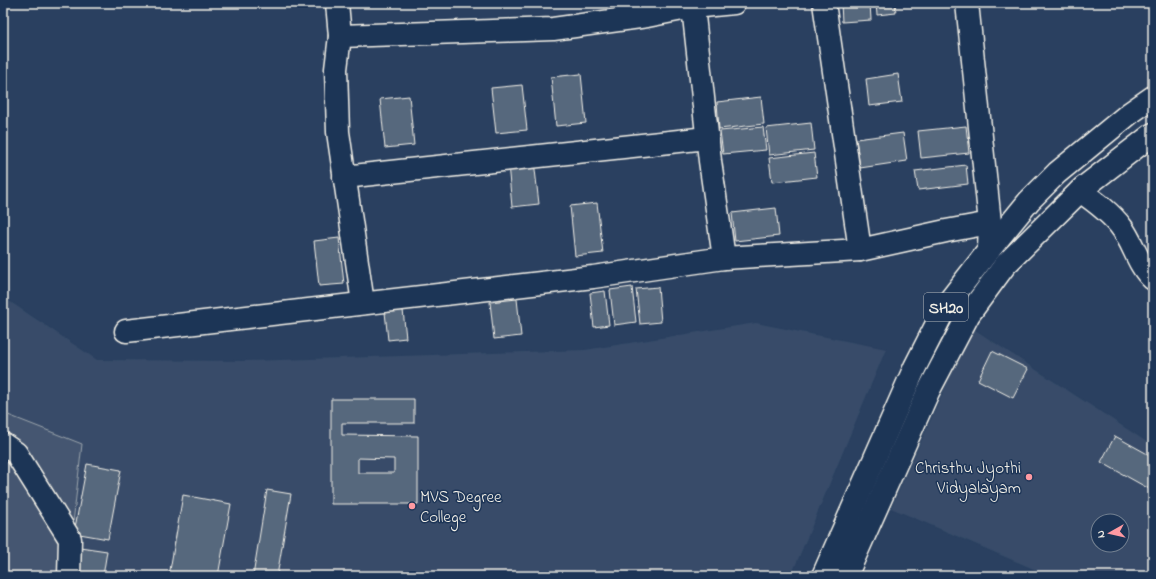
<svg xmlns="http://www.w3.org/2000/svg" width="1156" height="579" font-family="'Indie Flower',sans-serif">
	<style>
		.built { fill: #374c69; fill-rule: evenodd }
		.green { fill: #445771; stroke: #9ca4ac }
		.building { fill: #56677d; stroke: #f4f1e8; fill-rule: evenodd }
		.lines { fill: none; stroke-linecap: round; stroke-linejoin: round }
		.minor-casing { stroke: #f4f1e8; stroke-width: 25 }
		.major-casing { stroke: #f4f1e8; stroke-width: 25 }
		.minor { stroke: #1d3557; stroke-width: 22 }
		.major { stroke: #1d3557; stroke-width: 22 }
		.poi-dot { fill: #ff9aa2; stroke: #1d3557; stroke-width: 1.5 }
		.labels { text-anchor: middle; stroke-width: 3; stroke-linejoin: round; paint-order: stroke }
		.shield { fill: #1d3557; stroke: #b4b9bc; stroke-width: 1 }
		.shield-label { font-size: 16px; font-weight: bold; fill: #f4f1e8 }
		.poi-label { font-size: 17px; fill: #f4f1e8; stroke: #1d3557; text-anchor: end }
	</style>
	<rect width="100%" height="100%" fill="#2a4060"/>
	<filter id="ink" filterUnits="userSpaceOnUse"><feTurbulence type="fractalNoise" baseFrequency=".025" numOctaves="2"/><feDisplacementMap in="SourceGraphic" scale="8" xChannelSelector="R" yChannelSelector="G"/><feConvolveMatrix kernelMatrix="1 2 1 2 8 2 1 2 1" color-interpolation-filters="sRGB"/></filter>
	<g filter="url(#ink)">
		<g class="built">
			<polygon points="3,297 97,360 246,361 585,350 756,323 886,349 791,576 3,576"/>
			<path d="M972,328L1153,446V576H1050L891,508ZM1098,521H1122V545H1098Z"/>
		</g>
		<polygon class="green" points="3,413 82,444 67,576 3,576"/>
		<g class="building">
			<polygon points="841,3 870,3 871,20 842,22"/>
			<polygon points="876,3 895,3 896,13 877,15"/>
			<polygon points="581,74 586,123 556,126 551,77"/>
			<polygon points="898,74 902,102 869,106 866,79"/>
			<polygon points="522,85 527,130 496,133 491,88"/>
			<polygon points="409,96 414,145 385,148 380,99"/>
			<polygon points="761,97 764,124 719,129 717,102"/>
			<polygon points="811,123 814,150 769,155 766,128"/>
			<polygon points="966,126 969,153 921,158 918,131"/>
			<polygon points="763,127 766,150 723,154 720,131"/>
			<polygon points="903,133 907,161 860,168 856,139"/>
			<polygon points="814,153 817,177 772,182 769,158"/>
			<polygon points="534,161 539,204 512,207 508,164"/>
			<polygon points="966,165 968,184 918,190 915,171"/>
			<polygon points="597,203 603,253 575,256 570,206"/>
			<polygon points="776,208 779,236 735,241 732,213"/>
			<polygon points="339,238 344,284 319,286 314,241"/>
			<polygon points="632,287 636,322 614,325 610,290"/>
			<polygon points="658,287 661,322 640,324 636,289"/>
			<polygon points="605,291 609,325 594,327 590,293"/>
			<polygon points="517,299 521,336 494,339 490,302"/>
			<polygon points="403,310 406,338 388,340 385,312"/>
			<polygon points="992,351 1028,369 1013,398 978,380"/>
			<path d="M331,399H414V423H342V435L418,436V504H331ZM358,458L394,459V473H358Z"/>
			<polygon points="1115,436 1153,457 1153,491 1101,462"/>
			<polygon points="87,464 121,470 108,539 74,533"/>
			<polygon points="267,490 291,494 277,576 253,576"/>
			<polygon points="183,495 231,504 218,576 169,576"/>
			<polygon points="80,547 107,551 103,576 75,576"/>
		</g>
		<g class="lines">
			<defs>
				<g id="minor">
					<polyline points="689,3 693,7 734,3"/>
					<polyline points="967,3 990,223 989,250"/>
					<polyline points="340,36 336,69 338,132 363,303"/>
					<polyline points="344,177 707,138"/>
					<path d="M1080,191C1096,202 1111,213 1122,228C1134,244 1138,266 1153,279"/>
					<polyline points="860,250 946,231 990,223"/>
					<polyline points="724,258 860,250 824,3"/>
					<polyline points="126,331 593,277 724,258 710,161 693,7 647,16 553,29 340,36 337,3"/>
					<polyline points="3,444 16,453 70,539 69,576"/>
				</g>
				<g id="major">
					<polyline points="823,576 915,367 947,304 989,250 1029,201 1057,173 1130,113 1153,97"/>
					<polyline points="846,576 928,392 969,314 1005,265 1083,188 1153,134"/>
				</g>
			</defs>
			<use href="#minor" class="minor-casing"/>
			<use href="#major" class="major-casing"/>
			<use href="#minor" class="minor"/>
			<use href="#major" class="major"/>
		</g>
	</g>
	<g class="poi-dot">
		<circle cx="1029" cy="477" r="4"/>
		<circle cx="412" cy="506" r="4"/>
	</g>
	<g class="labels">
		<rect class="shield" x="924" y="293" width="44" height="28" rx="3"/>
		<g class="shield-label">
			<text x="946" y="313">SH20</text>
		</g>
		<g class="poi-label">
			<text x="1021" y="473">Christhu Jyothi<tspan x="1021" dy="20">Vidyalayam</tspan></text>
			<text x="420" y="502" text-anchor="start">MVS Degree<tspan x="420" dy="20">College</tspan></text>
		</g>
	</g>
	<rect width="1156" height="579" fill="none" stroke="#1d3557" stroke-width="16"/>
	<rect x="8" y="8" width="1140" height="563" fill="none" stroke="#f4f1e8" stroke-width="1.5" filter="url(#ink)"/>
	<g transform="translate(1110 533) rotate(262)"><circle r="19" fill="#1d3557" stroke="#738091"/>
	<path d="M0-3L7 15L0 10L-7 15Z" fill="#ff9aa2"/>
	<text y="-6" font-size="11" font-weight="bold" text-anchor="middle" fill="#f4f1e8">N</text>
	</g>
</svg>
